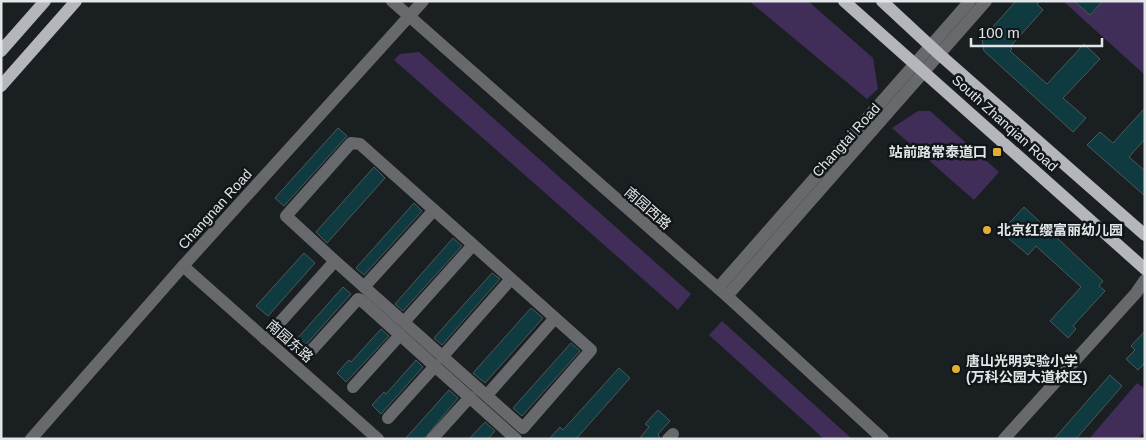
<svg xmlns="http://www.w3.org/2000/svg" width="1146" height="440" font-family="Helvetica,'Noto Sans SC',sans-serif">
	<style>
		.green { fill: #402e58 }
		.building { fill: #0e3a40; stroke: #505758 }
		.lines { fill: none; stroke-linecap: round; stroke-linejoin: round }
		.minor { stroke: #68696c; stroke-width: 12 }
		.major { stroke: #b4b6bb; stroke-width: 12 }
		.poi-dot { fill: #e2af34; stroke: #111619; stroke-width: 2 }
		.labels { text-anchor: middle; stroke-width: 5; stroke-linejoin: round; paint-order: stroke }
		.street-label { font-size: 14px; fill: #e3e6e8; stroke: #111619 }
		.poi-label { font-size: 14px; font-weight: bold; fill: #e3e6e8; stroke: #111619; text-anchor: start }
	</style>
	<rect width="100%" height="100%" fill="#1a1f22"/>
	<g class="green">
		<polygon points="749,1 808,1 873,58 878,89 867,99"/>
		<polygon points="1063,1 1145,1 1145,75"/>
		<polygon points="419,52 691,294 678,310 394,60 400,54"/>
		<polygon points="918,111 930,111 999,172 974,200 892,128"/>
		<polygon points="722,321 852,439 824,439 709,335"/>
		<polygon points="1137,383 1145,389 1145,431 1138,439 1089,439"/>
	</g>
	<g class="building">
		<polygon points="1016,1 1040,1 1037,4 1043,10 1010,47 1012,49 1010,51 1047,84 1084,44 1100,59 1063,98 1086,118 1073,132 984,51 982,39"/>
		<polygon points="1074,1 1103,1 1090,15"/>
		<polygon points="1145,108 1145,139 1129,157 1145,171 1145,196 1087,145 1100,132 1113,143"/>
		<polygon points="338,128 347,136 284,206 275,198"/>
		<polygon points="374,167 385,178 327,243 316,232"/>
		<polygon points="414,203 422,211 364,275 356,268"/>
		<polygon points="1024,207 1103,281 1099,286 1105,291 1073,326 1076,329 1068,338 1050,321 1081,287 1036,246 1028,255 1001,232"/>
		<polygon points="453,238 462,246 403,311 395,304"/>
		<polygon points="304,253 315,263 268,316 256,306"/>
		<polygon points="492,273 500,279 442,345 434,338"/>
		<polygon points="343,287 351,294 303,348 295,341"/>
		<polygon points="531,308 543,318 485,383 473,373"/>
		<polygon points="381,329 389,336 346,382 337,373 349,360 351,362"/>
		<polygon points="1145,331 1145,363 1138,370 1126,359 1135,350 1131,346"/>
		<polygon points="571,343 580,351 522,416 513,408"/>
		<polygon points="416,360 423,367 381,414 372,405 384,392 386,394"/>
		<polygon points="619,368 630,378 576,439 549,439 560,427 563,430"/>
		<polygon points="1110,375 1122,386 1076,439 1054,439"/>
		<polygon points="449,390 458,398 424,439 405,439"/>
		<polygon points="658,410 670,421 658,434 660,439 639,439 649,427 645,424"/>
		<polygon points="485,422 495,431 488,439 469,439"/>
	</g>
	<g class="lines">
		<g class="minor">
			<polyline points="392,1 727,296 883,439"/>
			<polyline points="183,266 378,439"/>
			<polyline points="364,287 434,210"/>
			<polyline points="718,288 970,1"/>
			<polyline points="727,296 986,1"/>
			<polyline points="404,322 473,245"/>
			<polyline points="265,339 335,261 523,428 591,350 360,144 351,143 286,216 335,261"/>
			<polyline points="309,353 358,299 361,300 516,439"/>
			<polyline points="442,357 511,279"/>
			<polyline points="353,387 400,335"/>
			<polyline points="487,395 555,318"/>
			<polyline points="388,418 435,366"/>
			<polyline points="31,439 183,266 423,1"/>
			<polyline points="432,439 470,397"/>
			<polyline points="668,439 673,434"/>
			<polyline points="1004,439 1136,293 1145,280"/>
		</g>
		<g class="major">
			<polyline points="844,1 1145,269"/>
			<polyline points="882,1 939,54 1145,235"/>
			<polyline points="1,51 45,1"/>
			<polyline points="1,86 76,1"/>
		</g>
	</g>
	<g class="poi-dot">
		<rect x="992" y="147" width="10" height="10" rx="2.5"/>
		<circle cx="987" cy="230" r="5"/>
		<circle cx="956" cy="369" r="5"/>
	</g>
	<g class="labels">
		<g class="street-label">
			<text transform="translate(1005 123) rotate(42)" y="5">South Zhanqian Road</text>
			<text transform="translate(846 140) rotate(-48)" y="5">Changtai Road</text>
			<text transform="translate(648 208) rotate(41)" y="5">南园西路</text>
			<text transform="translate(215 209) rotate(-48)" y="5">Changnan Road</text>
			<text transform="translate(290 341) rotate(41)" y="5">南园东路</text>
		</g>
		<g class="poi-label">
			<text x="987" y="157" text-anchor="end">站前路常泰道口</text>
			<text x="997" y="235">北京红缨富丽幼儿园</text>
			<text x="966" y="366">唐山光明实验小学<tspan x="966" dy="16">(万科公园大道校区)</tspan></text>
		</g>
	</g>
	<rect width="1146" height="440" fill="none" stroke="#e3e6e8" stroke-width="5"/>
	<path d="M971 38v8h131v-8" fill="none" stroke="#e3e6e8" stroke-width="2.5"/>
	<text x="978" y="38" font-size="15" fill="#e3e6e8" stroke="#111619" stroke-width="4" paint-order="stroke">100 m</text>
</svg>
